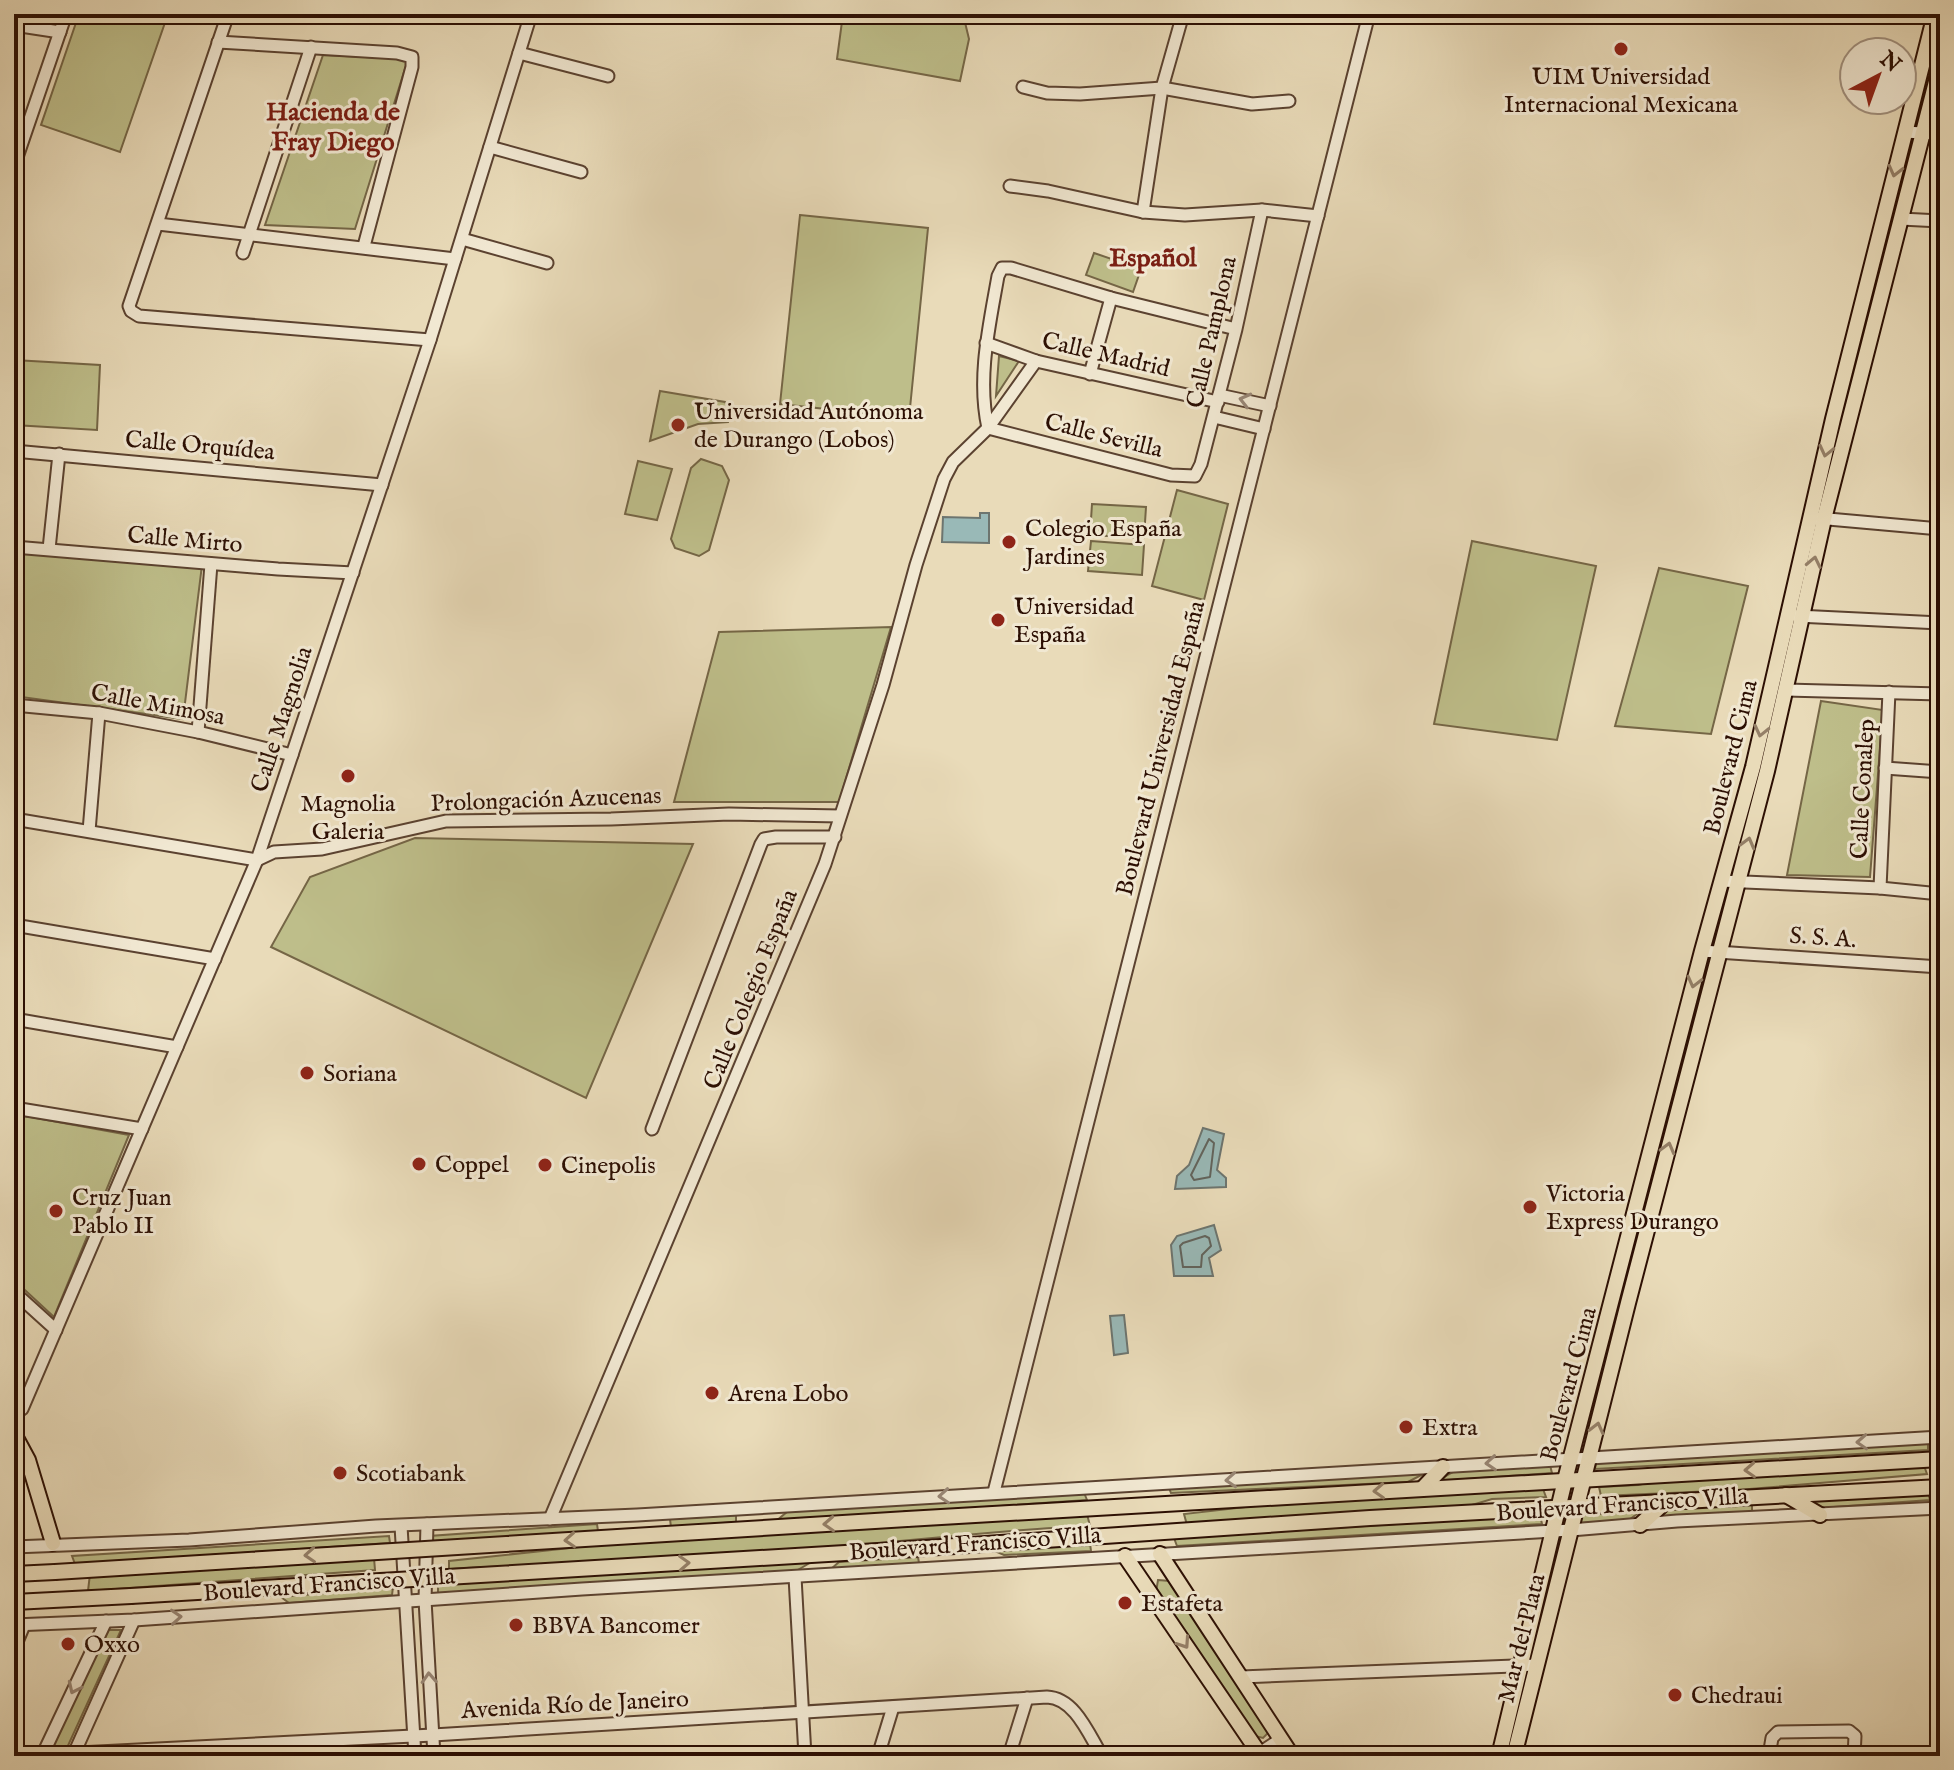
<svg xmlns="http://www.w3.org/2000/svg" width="1954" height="1770" font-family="'IM FELL English',serif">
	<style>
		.green { fill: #bebe8a; stroke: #756646; stroke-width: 2 }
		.water { fill: #99b9b7; stroke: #6d756f; stroke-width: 2 }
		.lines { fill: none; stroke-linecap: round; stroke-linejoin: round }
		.shore { stroke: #62645d; stroke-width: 2 }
		.minor-casing { stroke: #5b4230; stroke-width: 15 }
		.major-casing { stroke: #2c0f03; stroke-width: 18 }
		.minor { stroke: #f1e8d2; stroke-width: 11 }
		.major { stroke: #e9dbb9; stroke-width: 14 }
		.major-bridge-casing { stroke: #2c0f03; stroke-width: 18; stroke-linecap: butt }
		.major-bridge { stroke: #e9dbb9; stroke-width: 14 }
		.oneway { stroke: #947f67 }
		.oneway2 { stroke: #988675 }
		.poi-dot { fill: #8f2418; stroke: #f1e8d2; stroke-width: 3 }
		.labels { text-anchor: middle; stroke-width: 6; stroke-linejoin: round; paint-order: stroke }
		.poi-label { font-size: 24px; fill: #2c0f03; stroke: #f1e8d2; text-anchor: start }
		.street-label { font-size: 24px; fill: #2c0f03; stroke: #f1e8d2 }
		.neighbourhood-label { font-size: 26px; font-weight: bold; fill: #7a1f14; stroke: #f1e8d2 }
	</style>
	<rect width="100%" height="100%" fill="#e9dbb9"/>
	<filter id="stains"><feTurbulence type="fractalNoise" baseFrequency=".0025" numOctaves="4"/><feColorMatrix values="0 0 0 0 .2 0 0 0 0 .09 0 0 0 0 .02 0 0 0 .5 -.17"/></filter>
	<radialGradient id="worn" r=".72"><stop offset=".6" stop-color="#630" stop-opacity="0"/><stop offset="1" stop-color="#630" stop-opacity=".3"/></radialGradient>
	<g class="green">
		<polygon points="79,14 168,14 120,152 41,125"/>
		<polygon points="843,14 963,14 969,39 960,81 837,59"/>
		<polygon points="323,55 408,59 355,229 265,225"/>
		<polygon points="800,215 928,228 909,418 780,404"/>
		<polygon points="1094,253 1141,269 1133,292 1086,275"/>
		<polygon points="999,356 1019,361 996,396"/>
		<polygon points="14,360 100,365 97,430 14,425"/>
		<polygon points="660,391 725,402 730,410 728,422 698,424 650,441"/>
		<polygon points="701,459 722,466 729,480 709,550 699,556 675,548 671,539 691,468"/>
		<polygon points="638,461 672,469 657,520 625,514"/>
		<polygon points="1177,490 1228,504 1204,600 1152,586"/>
		<polygon points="1092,504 1146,507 1144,538 1090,535"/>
		<polygon points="1091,541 1144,545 1142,575 1088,571"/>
		<polygon points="1472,541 1596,566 1557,740 1434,724"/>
		<polygon points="14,549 202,565 183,719 14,696"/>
		<polygon points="1659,568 1748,586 1711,734 1615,726"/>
		<polygon points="891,627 839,802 674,802 719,632"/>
		<polygon points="1821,701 1883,710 1870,877 1787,875"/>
		<polygon points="415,838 693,844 586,1098 271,947 310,877"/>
		<polygon points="14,1114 129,1135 54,1317 14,1280"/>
		<polygon points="1928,1441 1928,1450 1595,1469 1596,1462"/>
		<polygon points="1922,1460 1927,1474 1737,1490 1601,1496 1599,1487 1638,1485 1669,1478"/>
		<polygon points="1550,1465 1552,1473 1437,1481 1455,1471"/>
		<polygon points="1429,1471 1408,1482 1171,1493 1169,1488"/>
		<polygon points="1543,1489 1546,1497 1492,1499 1472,1505 1428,1511 1187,1525 1184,1514 1281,1503"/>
		<polygon points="1083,1490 1087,1500 776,1521 787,1512"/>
		<polygon points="1928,1492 1930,1500 1820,1508 1806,1499"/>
		<polygon points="1752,1503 1752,1512 1653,1518 1664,1510"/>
		<polygon points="1642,1510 1629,1520 1580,1523 1583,1513"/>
		<path d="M1087,1514L1090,1526C1005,1529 921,1540 836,1547C707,1557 578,1562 449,1569V1561L634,1541Z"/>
		<polygon points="736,1515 736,1522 671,1527 670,1519"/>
		<polygon points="1540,1515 1542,1524 1177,1546 1174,1538"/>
		<polygon points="597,1524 598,1531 430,1543 429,1536"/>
		<polygon points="389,1536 390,1543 75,1564 72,1556"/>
		<polygon points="1090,1543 1091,1551 1004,1555 988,1548"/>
		<polygon points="918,1557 919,1563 831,1569 839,1562"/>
		<polygon points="374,1558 375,1570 88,1591 90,1574"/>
		<polygon points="813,1561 796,1571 438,1594 438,1585"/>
		<polygon points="1158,1580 1170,1581 1267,1728 1268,1733 1263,1738 1255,1736 1156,1592"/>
		<polygon points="393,1587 392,1595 289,1603 281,1597"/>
		<polygon points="105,1630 121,1630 66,1750 51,1749"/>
	</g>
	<g class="water">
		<polygon points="980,513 989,513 989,543 942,542 943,517 980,518"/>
		<polygon points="1203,1128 1224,1134 1217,1170 1226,1178 1226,1187 1175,1189 1177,1176 1189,1165"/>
		<polygon points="1214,1225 1221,1250 1209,1258 1213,1276 1174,1276 1171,1245 1177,1236"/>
		<polygon points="1124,1315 1128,1353 1114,1355 1110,1316"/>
	</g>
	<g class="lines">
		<g class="shore">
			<polygon points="1209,1139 1214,1143 1210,1177 1194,1180 1191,1175"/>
			<polygon points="1205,1236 1209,1238 1211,1246 1202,1255 1201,1267 1183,1267 1180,1246 1183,1243"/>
		</g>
		<defs>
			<g id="minor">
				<polyline points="228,14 129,306 131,311 139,316 430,340"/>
				<polyline points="14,25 60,32"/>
				<polyline points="218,42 397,53 412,57 412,67 364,246"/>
				<polyline points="519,53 608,76"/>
				<polyline points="1023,87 1047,93 1080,94 1162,88 1252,104 1289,101"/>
				<polyline points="1905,132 1940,134"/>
				<polyline points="490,147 581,172"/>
				<polyline points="14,166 66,14"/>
				<polyline points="1010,186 1048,191 1143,212 1185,215 1262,210 1318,216"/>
				<polyline points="1143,212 1162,88 1183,14"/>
				<polyline points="1901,219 1940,221"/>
				<polyline points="158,224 455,259"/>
				<polyline points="462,239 547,263"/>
				<polyline points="243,253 311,47"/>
				<path d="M1236,329L1111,298L1011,268H1002L998,276C989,327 977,378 988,428L1171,475L1195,476L1201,464L1236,329L1262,210"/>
				<polyline points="986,343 1036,361 1218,402"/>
				<polyline points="1090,374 1111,298"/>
				<polyline points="1219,395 1270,406"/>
				<polyline points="1214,417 1264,429"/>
				<polyline points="14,451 382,485"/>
				<polyline points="1817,518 1940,529"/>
				<polyline points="14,547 278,569 353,573"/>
				<polyline points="49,549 59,454"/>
				<polyline points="1797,616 1940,623"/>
				<polyline points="1786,690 1940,694"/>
				<polyline points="14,705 99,713 198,732 292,755"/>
				<polyline points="198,732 211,564"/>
				<polyline points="1885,768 1940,772"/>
				<polyline points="14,819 257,860"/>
				<polyline points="89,831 99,713"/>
				<polyline points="257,860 274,852 322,849 446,821 611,819 729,814 840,816"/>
				<polyline points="1721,881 1880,888 1940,894"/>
				<polyline points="1880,888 1889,692"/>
				<polyline points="14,925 215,959"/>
				<polyline points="1702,951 1940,967"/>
				<polyline points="14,1019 177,1047"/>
				<polyline points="14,1108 142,1129"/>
				<polyline points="652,1129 761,844 764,839 776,837 835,837"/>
				<polyline points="14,1292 56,1330"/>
				<polyline points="14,1413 22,1409 257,860 430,340 531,14"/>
				<polyline points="994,1492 1369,14"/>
				<polyline points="550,1519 825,864 883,685 916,565 944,479 953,462 988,428 1036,361"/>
				<polyline points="427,1524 425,1600 434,1756"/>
				<polyline points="401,1526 415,1756"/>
				<polyline points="14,1547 189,1540 376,1526 637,1515 1940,1437"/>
				<polyline points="795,1577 805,1756"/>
				<polyline points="14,1625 134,1620 582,1589 1571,1530 1677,1521 1940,1508"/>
				<polyline points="14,1649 24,1625"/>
				<polyline points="1241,1677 1537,1665"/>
				<path d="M19,1756L433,1735L1047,1697C1075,1698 1089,1735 1102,1756"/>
				<polyline points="42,1756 106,1621"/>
				<polyline points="73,1756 134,1620"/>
				<polyline points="878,1756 893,1707"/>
				<polyline points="1009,1756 1027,1698"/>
				<polyline points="1255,1756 1281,1739"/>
				<polyline points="1769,1756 1772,1738 1778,1732 1849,1731 1855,1736 1854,1756"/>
				<polyline points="1938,1756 1940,1723"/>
			</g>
			<g id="major">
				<polyline points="14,1434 28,1460 53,1543"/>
				<polyline points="1422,1489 1443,1467"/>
				<polyline points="1786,1495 1820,1515"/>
				<polyline points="907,1519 1940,1459"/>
				<polyline points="1640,1525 1664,1503"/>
				<polyline points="911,1549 1370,1518 1940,1487"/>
				<polyline points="1160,1554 1292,1756"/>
				<polyline points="1125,1556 1261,1756"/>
				<polyline points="14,1574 55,1572"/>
				<polyline points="14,1602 131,1596"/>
				<polyline points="1499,1756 1565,1480 1702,951 1753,767 1833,419 1935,14"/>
				<polyline points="1514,1756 1628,1303 1767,771 1824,519 1940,66"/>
			</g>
		</defs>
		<use href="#minor" class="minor-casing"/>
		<use href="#major" class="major-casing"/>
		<use href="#minor" class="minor"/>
		<use href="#major" class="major"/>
		<defs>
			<g id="major-bridge">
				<path d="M55,1572C339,1553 623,1536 907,1519"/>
				<polyline points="131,1596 911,1549"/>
			</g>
		</defs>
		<use href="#major-bridge" class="major-bridge-casing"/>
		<use href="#major-bridge" class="major-bridge"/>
	</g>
	<defs><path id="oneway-chevron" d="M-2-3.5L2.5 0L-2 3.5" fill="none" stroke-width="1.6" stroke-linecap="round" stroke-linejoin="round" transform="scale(2)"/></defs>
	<g class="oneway">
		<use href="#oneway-chevron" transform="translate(1895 171) rotate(104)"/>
		<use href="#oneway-chevron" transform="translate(1826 451) rotate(103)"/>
		<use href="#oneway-chevron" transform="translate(1814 562) rotate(-78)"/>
		<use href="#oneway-chevron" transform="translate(1761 731) rotate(103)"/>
		<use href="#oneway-chevron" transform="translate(1748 843) rotate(-75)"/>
		<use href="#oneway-chevron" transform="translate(1694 982) rotate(104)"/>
		<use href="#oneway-chevron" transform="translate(1668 1148) rotate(-75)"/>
		<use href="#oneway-chevron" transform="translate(1597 1428) rotate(-76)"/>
		<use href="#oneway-chevron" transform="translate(1750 1470) rotate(177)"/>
		<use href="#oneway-chevron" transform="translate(1379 1491) rotate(177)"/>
		<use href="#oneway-chevron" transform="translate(829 1524) rotate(177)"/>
		<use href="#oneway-chevron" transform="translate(570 1540) rotate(176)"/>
		<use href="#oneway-chevron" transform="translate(310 1555) rotate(176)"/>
		<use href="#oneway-chevron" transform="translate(684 1563) rotate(-3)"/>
		<use href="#oneway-chevron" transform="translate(1184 1643) rotate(56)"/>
	</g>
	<g class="oneway2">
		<use href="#oneway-chevron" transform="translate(1245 400) rotate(-166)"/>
		<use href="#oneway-chevron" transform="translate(1862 1442) rotate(177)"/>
		<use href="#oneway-chevron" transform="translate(1491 1463) rotate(176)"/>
		<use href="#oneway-chevron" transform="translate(1231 1480) rotate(176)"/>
		<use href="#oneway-chevron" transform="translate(944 1496) rotate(176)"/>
		<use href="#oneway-chevron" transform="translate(176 1617) rotate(-4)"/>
		<use href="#oneway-chevron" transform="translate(429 1678) rotate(-93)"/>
		<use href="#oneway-chevron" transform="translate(74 1688) rotate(115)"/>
	</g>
	<g class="poi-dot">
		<circle cx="1621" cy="49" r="8"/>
		<circle cx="678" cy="425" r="8"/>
		<circle cx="1009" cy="542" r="8"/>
		<circle cx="998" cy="620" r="8"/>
		<circle cx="348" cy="776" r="8"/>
		<circle cx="307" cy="1073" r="8"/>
		<circle cx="419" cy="1164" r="8"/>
		<circle cx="545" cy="1165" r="8"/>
		<circle cx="1530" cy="1207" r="8"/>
		<circle cx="56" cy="1211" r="8"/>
		<circle cx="712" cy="1393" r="8"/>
		<circle cx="1406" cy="1427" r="8"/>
		<circle cx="340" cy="1473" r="8"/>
		<circle cx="1125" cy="1603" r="8"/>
		<circle cx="516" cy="1625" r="8"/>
		<circle cx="68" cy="1644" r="8"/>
		<circle cx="1675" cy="1695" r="8"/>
	</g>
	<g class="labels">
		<g class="poi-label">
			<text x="1621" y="84" text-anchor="middle">UIM Universidad<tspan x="1621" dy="28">Internacional Mexicana</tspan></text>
			<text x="694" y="419">Universidad Autónoma<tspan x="694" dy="28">de Durango (Lobos)</tspan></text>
			<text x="1025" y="536">Colegio España<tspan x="1025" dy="28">Jardines</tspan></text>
			<text x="1014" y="614">Universidad<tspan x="1014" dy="28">España</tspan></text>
			<text x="348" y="811" text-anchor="middle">Magnolia<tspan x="348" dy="28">Galeria</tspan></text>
			<text x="323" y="1081">Soriana</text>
			<text x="435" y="1172">Coppel</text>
			<text x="561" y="1173">Cinepolis</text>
			<text x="1546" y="1201">Victoria<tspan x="1546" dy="28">Express Durango</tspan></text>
			<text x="72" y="1205">Cruz Juan<tspan x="72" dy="28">Pablo II</tspan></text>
			<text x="728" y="1401">Arena Lobo</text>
			<text x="1422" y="1435">Extra</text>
			<text x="356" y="1481">Scotiabank</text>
			<text x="1141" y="1611">Estafeta</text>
			<text x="532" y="1633">BBVA Bancomer</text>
			<text x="84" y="1652">Oxxo</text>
			<text x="1691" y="1703">Chedraui</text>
		</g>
		<g class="street-label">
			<text transform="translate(1211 332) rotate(-77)" y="8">Calle Pamplona</text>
			<text transform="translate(1106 354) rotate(13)" y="8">Calle Madrid</text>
			<text transform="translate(1104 435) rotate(14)" y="8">Calle Sevilla</text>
			<text transform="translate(200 445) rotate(5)" y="8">Calle Orquídea</text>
			<text transform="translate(185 539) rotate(5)" y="8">Calle Mirto</text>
			<text transform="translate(158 704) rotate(11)" y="8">Calle Mimosa</text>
			<text transform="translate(281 719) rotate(-72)" y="8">Calle Magnolia</text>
			<text transform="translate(1160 748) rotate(-76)" y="8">Boulevard Universidad España</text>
			<text transform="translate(1730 757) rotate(-76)" y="8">Boulevard Cima</text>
			<text transform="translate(1862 789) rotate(-87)" y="8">Calle Conalep</text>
			<text transform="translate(546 799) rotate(-2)" y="8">Prolongación Azucenas</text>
			<text transform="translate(1823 937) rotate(4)" y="8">S. S. A.</text>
			<text transform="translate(750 989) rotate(-68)" y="8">Calle Colegio España</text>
			<text transform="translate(1568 1384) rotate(-75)" y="8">Boulevard Cima</text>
			<text transform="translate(1622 1504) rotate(-4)" y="8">Boulevard Francisco Villa</text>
			<text transform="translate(975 1543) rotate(-4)" y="8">Boulevard Francisco Villa</text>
			<text transform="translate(329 1584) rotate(-4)" y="8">Boulevard Francisco Villa</text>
			<text transform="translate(1521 1638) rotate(-76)" y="8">Mar del Plata</text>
			<text transform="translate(575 1704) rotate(-3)" y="8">Avenida Río de Janeiro</text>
		</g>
		<g class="neighbourhood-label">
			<text x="333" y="120">Hacienda de<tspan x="333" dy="30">Fray Diego</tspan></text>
			<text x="1153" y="266">Español</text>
		</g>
	</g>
	<rect width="1954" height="1770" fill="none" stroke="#e9dbb9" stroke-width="48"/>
	<rect x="16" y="16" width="1922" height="1738" fill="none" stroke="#2c0f03" stroke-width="4"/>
	<rect x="24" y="24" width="1906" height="1722" fill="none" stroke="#2c0f03" stroke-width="2"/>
	<g transform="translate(1878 76) rotate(41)"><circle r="38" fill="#f1e8d2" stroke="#a2917f" stroke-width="2"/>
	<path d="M0-6L14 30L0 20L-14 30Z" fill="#8f2418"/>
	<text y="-12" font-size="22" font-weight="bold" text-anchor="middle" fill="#2c0f03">N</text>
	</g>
	<rect width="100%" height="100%" filter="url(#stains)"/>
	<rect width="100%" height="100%" fill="url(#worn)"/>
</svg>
